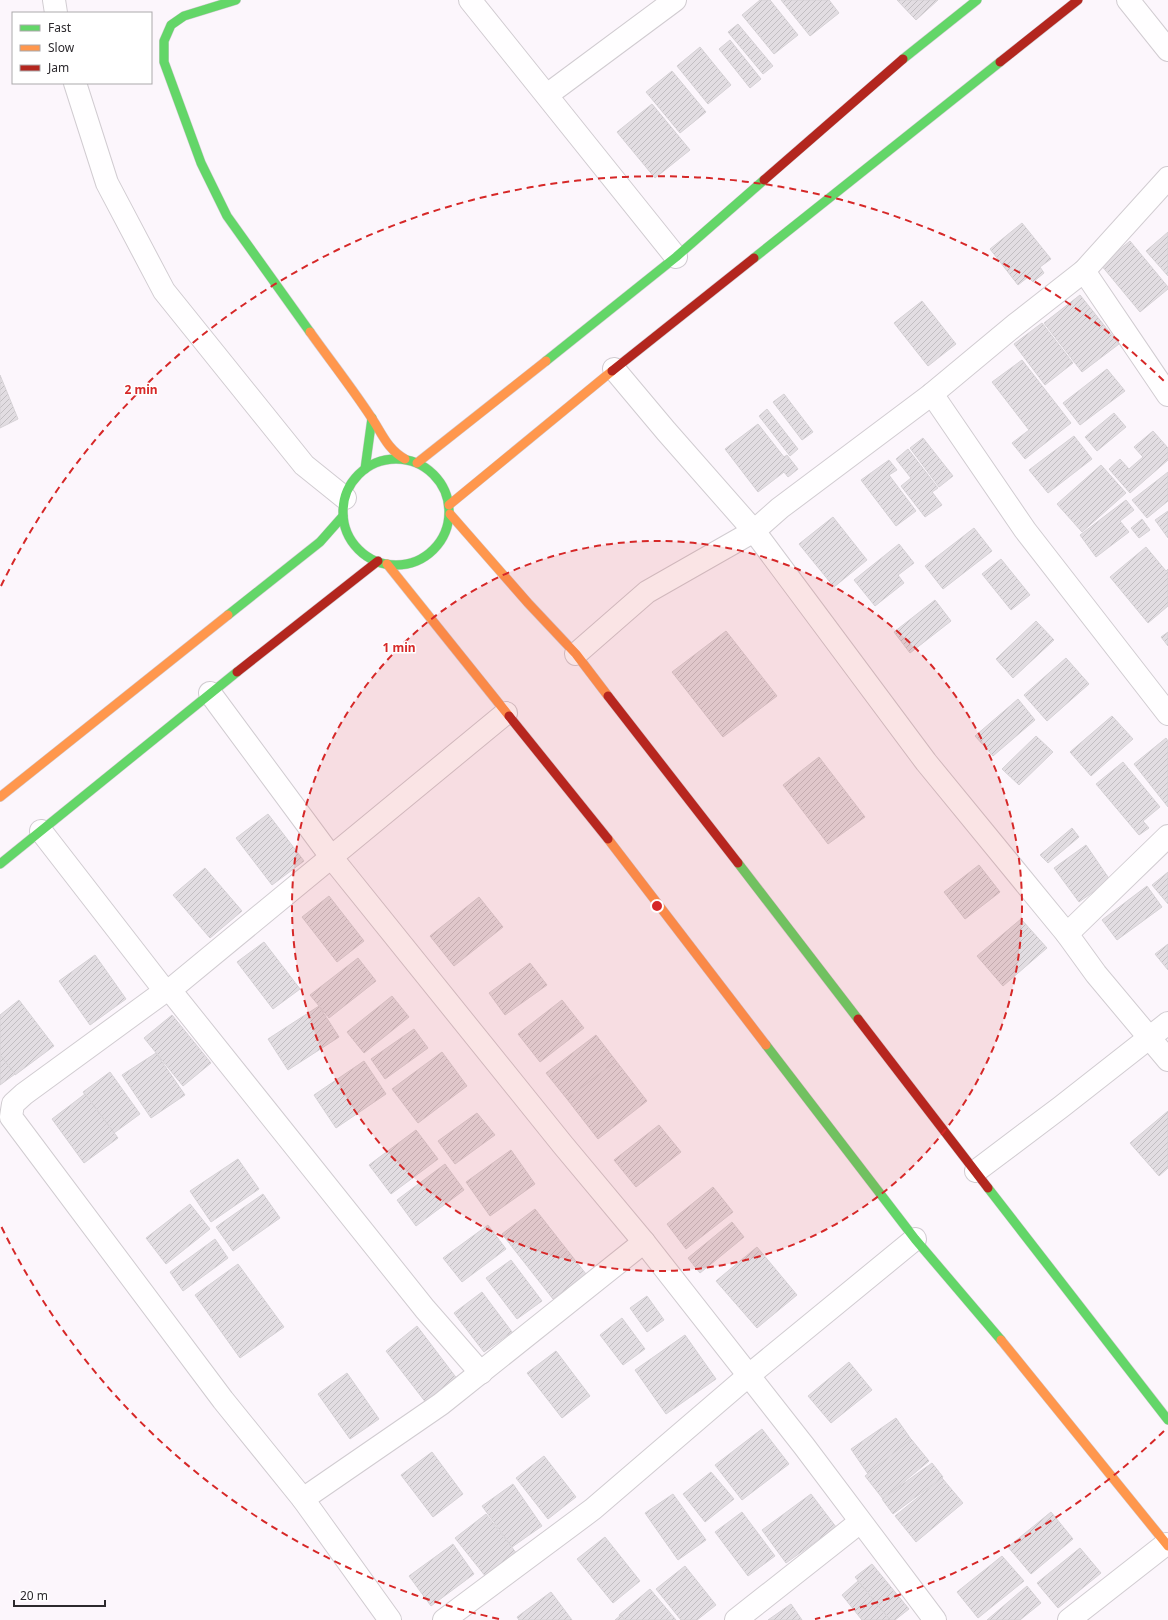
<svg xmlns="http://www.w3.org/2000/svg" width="1168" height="1620" font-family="'Noto Sans',sans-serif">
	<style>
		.building { fill: url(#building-hatch); stroke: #d6d2d6 }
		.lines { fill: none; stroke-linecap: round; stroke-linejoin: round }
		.street-casing { stroke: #d1ccd1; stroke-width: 24 }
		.fast-casing { stroke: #d1ccd1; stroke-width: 10 }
		.slow-casing { stroke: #d1ccd1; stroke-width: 10 }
		.jam-casing { stroke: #d1ccd1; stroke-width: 10 }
		.street { stroke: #fffeff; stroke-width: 22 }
		.fast { stroke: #63d668; stroke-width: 9 }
		.slow { stroke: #ff974d; stroke-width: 9 }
		.jam { stroke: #b3261e; stroke-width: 9 }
		.ring { fill: none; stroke: #d62828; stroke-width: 2; stroke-dasharray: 7 5 }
		.centre { fill: #d62828; stroke: #fff; stroke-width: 2 }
		.ring-label { font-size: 12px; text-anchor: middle; font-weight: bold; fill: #d62828; stroke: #fff; stroke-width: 3; stroke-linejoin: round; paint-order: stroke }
	</style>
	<defs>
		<pattern id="building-hatch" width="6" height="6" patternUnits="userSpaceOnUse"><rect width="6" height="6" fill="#e2dde2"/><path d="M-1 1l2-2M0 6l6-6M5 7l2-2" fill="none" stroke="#c2bec2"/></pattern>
	</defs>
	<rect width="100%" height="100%" fill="#fcf6fc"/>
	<g class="building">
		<polygon points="760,0 770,0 798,35 774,54 742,15"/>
		<polygon points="781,0 829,0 839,13 810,36"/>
		<polygon points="897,0 938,0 916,20"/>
		<polygon points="738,24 773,66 763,74 728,32"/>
		<polygon points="730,40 761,79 750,88 719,49"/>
		<polygon points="700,47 731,85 708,104 677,66"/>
		<polygon points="672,71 706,112 680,133 646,92"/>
		<polygon points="652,104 690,150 655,178 617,132"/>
		<polygon points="1022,223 1051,259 1040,267 1044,273 1033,282 1028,277 1018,285 990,249"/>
		<polygon points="1168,232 1168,276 1146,251"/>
		<polygon points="1130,241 1168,287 1168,289 1140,312 1101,265"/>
		<polygon points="1080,295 1119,344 1082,372 1044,323"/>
		<polygon points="922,301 956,344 928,366 894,323"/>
		<polygon points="1042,323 1073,363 1045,385 1014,344"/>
		<polygon points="1022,360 1071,423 1025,459 1012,443 1029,430 992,382"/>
		<polygon points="1107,369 1125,391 1080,425 1063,403"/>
		<polygon points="0,375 18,419 0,428"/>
		<polygon points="784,394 813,432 802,440 773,402"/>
		<polygon points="767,409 798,449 790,456 759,416"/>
		<polygon points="1114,413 1126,427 1097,451 1085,437"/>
		<polygon points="758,424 784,457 787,455 798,469 788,477 784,472 758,492 725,449"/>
		<polygon points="1153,431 1168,448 1168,460 1130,493 1109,469 1120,459 1129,469 1143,457 1134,447"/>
		<polygon points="1074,436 1092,459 1048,493 1029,470"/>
		<polygon points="923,438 953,476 939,487 910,448"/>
		<polygon points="908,449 938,488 932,492 942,505 925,517 901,486 911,478 896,459"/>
		<polygon points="889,460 897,470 889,475 916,511 896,526 861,480"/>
		<polygon points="1101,465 1126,493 1082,532 1057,504"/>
		<polygon points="1168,472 1168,501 1147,518 1132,500"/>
		<polygon points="1126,500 1134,510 1120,521 1129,532 1096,557 1080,535"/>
		<polygon points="1168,511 1168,538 1155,520"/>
		<polygon points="833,517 867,560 834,587 799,544"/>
		<polygon points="1142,519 1150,530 1139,538 1131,528"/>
		<polygon points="974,528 992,551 943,589 925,566"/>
		<polygon points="899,544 914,563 898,575 904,583 875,606 854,580"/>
		<polygon points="1146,547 1166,571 1168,569 1168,606 1148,623 1110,577"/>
		<polygon points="1001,559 1030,595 1011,610 982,574"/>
		<polygon points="935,600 951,621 910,653 894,632"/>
		<polygon points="1036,621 1054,640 1013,678 996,659"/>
		<polygon points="726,631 777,696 723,737 672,672"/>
		<polygon points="1168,632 1168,646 1161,637"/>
		<polygon points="1066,658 1089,684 1047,721 1024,695"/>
		<polygon points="1018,699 1035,720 993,756 975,736"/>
		<polygon points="1112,716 1133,739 1091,776 1070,752"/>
		<polygon points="1036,736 1053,752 1019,785 1002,769"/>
		<polygon points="1166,738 1168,741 1168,807 1134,764"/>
		<polygon points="819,757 865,817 828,844 783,785"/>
		<polygon points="1123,762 1160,807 1143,821 1149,828 1139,835 1096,784"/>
		<polygon points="268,814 304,861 272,885 236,838"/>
		<polygon points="1072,828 1079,837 1048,863 1040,855"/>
		<polygon points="1086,845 1110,880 1079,902 1054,868"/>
		<polygon points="979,865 1000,892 965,919 944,892"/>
		<polygon points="205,868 242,911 210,938 173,895"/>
		<polygon points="1168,872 1168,904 1152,885"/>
		<polygon points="1147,886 1162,907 1117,940 1102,920"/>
		<polygon points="329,896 364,941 337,962 302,917"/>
		<polygon points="479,897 503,927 454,966 430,936"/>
		<polygon points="1021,919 1047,948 1003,986 977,956"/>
		<polygon points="264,942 300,989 273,1009 237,962"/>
		<polygon points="1168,944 1168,970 1155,954"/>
		<polygon points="95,955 126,999 90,1025 59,981"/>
		<polygon points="358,958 376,981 329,1018 310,995"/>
		<polygon points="530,963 547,985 505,1015 489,993"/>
		<polygon points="392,996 409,1017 364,1053 347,1032"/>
		<polygon points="19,1000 54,1046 15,1075 0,1055 0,1015"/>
		<polygon points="562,1000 584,1028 540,1062 518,1034"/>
		<polygon points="319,1006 339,1037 288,1070 268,1039"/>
		<polygon points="172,1015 211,1063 183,1086 144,1038"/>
		<polygon points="414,1029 428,1048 385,1079 371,1059"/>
		<polygon points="596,1035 616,1061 567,1099 546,1073"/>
		<polygon points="442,1052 467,1086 418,1123 392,1089"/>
		<polygon points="156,1053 185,1095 151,1118 122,1075"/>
		<polygon points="0,1055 15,1074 0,1085"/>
		<polygon points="364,1061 386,1094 336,1128 314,1095"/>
		<polygon points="616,1061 647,1101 598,1139 567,1099"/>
		<polygon points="110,1072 140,1114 114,1133 83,1092"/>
		<polygon points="85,1094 118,1138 84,1163 52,1119"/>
		<polygon points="1168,1111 1168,1168 1159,1176 1130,1143"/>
		<polygon points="477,1113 495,1135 455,1164 438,1141"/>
		<polygon points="659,1125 681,1152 636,1187 614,1160"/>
		<polygon points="416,1130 438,1159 391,1194 369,1165"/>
		<polygon points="511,1150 535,1184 490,1216 466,1182"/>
		<polygon points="238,1159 259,1189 211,1222 190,1191"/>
		<polygon points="445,1164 464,1190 416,1226 397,1200"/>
		<polygon points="713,1187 733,1212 686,1249 667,1224"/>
		<polygon points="263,1194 280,1218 233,1251 216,1227"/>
		<polygon points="190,1204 210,1229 166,1264 146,1238"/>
		<polygon points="535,1209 586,1274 553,1299 502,1234"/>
		<polygon points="732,1222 744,1237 700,1273 688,1258"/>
		<polygon points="488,1225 506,1249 462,1282 443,1258"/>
		<polygon points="215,1239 228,1258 183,1291 170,1272"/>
		<polygon points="757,1247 797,1295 757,1328 716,1281"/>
		<polygon points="511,1260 542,1301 517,1319 486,1278"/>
		<polygon points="238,1264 284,1327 240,1358 195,1295"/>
		<polygon points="482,1292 512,1332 484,1352 454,1313"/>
		<polygon points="647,1296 664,1320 647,1332 630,1308"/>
		<polygon points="622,1318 645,1349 623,1365 600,1335"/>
		<polygon points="417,1326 458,1380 427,1404 386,1351"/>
		<polygon points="685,1335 716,1379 666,1414 635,1370"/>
		<polygon points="556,1351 590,1396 562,1418 527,1373"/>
		<polygon points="849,1362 872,1390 831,1423 808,1396"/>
		<polygon points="347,1373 379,1419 350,1439 318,1394"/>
		<polygon points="896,1418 913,1442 868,1474 851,1449"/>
		<polygon points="762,1429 789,1464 742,1500 715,1465"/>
		<polygon points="911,1439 929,1461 883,1499 865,1476"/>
		<polygon points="432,1452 463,1494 433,1517 401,1475"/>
		<polygon points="544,1456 576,1497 548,1519 516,1478"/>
		<polygon points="932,1463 943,1477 893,1514 882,1499"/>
		<polygon points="711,1472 734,1499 705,1522 683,1494"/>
		<polygon points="942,1478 963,1503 916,1542 895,1516"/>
		<polygon points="513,1484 542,1526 512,1547 482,1506"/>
		<polygon points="673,1494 706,1540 678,1560 645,1513"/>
		<polygon points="811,1494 836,1527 786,1563 762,1530"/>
		<polygon points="742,1512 775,1556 748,1576 715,1532"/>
		<polygon points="1051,1512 1073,1539 1031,1574 1008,1547"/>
		<polygon points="486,1514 517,1554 486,1577 455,1538"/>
		<polygon points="605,1537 640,1581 613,1603 577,1559"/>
		<polygon points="453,1544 474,1574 431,1606 409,1576"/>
		<polygon points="1080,1548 1101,1573 1058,1608 1037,1583"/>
		<polygon points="1002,1556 1024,1581 978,1618 957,1592"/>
		<polygon points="872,1564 909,1609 895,1620 890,1620 855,1577"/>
		<polygon points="685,1566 716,1605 697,1620 681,1620 656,1589"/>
		<polygon points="858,1581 890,1620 862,1620 842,1595"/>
		<polygon points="1027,1586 1041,1603 1020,1620 987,1620"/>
		<polygon points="650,1589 676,1620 623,1620 619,1615"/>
		<polygon points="551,1592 572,1620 519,1620 517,1617"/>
		<polygon points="791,1604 802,1620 768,1620"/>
		<polygon points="621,1615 625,1620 615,1620"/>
	</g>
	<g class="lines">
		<defs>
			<g id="street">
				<polyline points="54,0 56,13"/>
				<polyline points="470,0 676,257"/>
				<polyline points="1128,0 1168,50"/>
				<polyline points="75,83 107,183 164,291 304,465 345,498"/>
				<polyline points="547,95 675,0"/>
				<polyline points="1084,271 1168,395"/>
				<polyline points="614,369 666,431 754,531 926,762 1067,934 1096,974 1168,1060"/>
				<polyline points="932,394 1025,530 1168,714"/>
				<polyline points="576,654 647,592 754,531 780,508 932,394 1015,325 1084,271 1168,178"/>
				<polyline points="210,693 332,858 563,1145 644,1242 804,1446 935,1620"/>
				<polyline points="41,831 165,991"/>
				<polyline points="1067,934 1168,836"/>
				<polyline points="170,990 425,1309 481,1373"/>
				<polyline points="976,1171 1061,1107 1168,1023"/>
				<polyline points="303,1499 441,1404 644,1242"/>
				<polyline points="390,1620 303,1499 223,1400 11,1117 13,1104 24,1094 165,991 170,990 506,713"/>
				<polyline points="444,1620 593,1509 748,1376 915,1239"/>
				<polyline points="736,1620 860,1522"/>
				<polyline points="1069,1620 1166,1544"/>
			</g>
			<g id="fast">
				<polyline points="236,0 184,16 171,25 164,41 164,62 201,163 227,216 310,332"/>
				<polyline points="903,59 977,0"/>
				<polyline points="754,258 1000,62"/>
				<polyline points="546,361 676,257 764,180"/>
				<circle cx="396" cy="512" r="53"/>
				<polyline points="365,469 372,418"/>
				<polyline points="228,615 320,542 343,516"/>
				<polyline points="738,863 858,1019"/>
				<polyline points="0,864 237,672"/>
				<polyline points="766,1045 915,1239 1001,1340"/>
				<polyline points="988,1188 1168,1420"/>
			</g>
			<g id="slow">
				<path d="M310,332C330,360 352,388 371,417C382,433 387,449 405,459"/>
				<polyline points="417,463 546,361"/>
				<polyline points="449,505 612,371"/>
				<polyline points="450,514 528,603 576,654 608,696"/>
				<polyline points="387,564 509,716"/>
				<polyline points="0,797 228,615"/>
				<polyline points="608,839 766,1045"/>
				<polyline points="1001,1340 1168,1546"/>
			</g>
			<g id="jam">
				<polyline points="1000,62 1078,0"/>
				<polyline points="764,180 903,59"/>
				<polyline points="612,371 754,258"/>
				<polyline points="237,672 378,561"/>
				<polyline points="608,696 738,863"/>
				<polyline points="509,716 608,839"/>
				<polyline points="858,1019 988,1188"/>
			</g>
		</defs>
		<use href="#street" class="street-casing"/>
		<use href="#fast" class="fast-casing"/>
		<use href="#slow" class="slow-casing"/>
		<use href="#jam" class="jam-casing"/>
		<use href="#street" class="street"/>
		<use href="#fast" class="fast"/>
		<use href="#slow" class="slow"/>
		<use href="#jam" class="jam"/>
	</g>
	<circle cx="657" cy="906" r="365" fill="#d62828" fill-opacity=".12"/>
	<g class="ring">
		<circle cx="657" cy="906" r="365"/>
		<path d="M1164 1431A730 730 0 0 1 815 1619M499 1619A730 730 0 0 1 1 1226M1 586A730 730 0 0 1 1164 381"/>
	</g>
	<circle cx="657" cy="906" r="6" class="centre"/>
	<g class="ring-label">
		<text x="141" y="394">2 min</text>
		<text x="399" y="652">1 min</text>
	</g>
	<rect x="12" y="12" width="140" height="72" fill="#ffffff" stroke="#aba9ab"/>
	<rect x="20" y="25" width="20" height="6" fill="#63d668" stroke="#aba9ab"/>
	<text x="48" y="32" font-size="12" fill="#2c292d">Fast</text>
	<rect x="20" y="45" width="20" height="6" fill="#ff974d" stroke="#aba9ab"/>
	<text x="48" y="52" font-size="12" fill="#2c292d">Slow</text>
	<rect x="20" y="65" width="20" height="6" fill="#b3261e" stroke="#aba9ab"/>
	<text x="48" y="72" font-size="12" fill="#2c292d">Jam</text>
	<path d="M14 1600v6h91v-6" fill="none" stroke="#2c292d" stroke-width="2"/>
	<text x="20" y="1600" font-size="12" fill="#2c292d" stroke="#ffffff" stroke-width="3" paint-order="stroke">20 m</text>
</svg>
